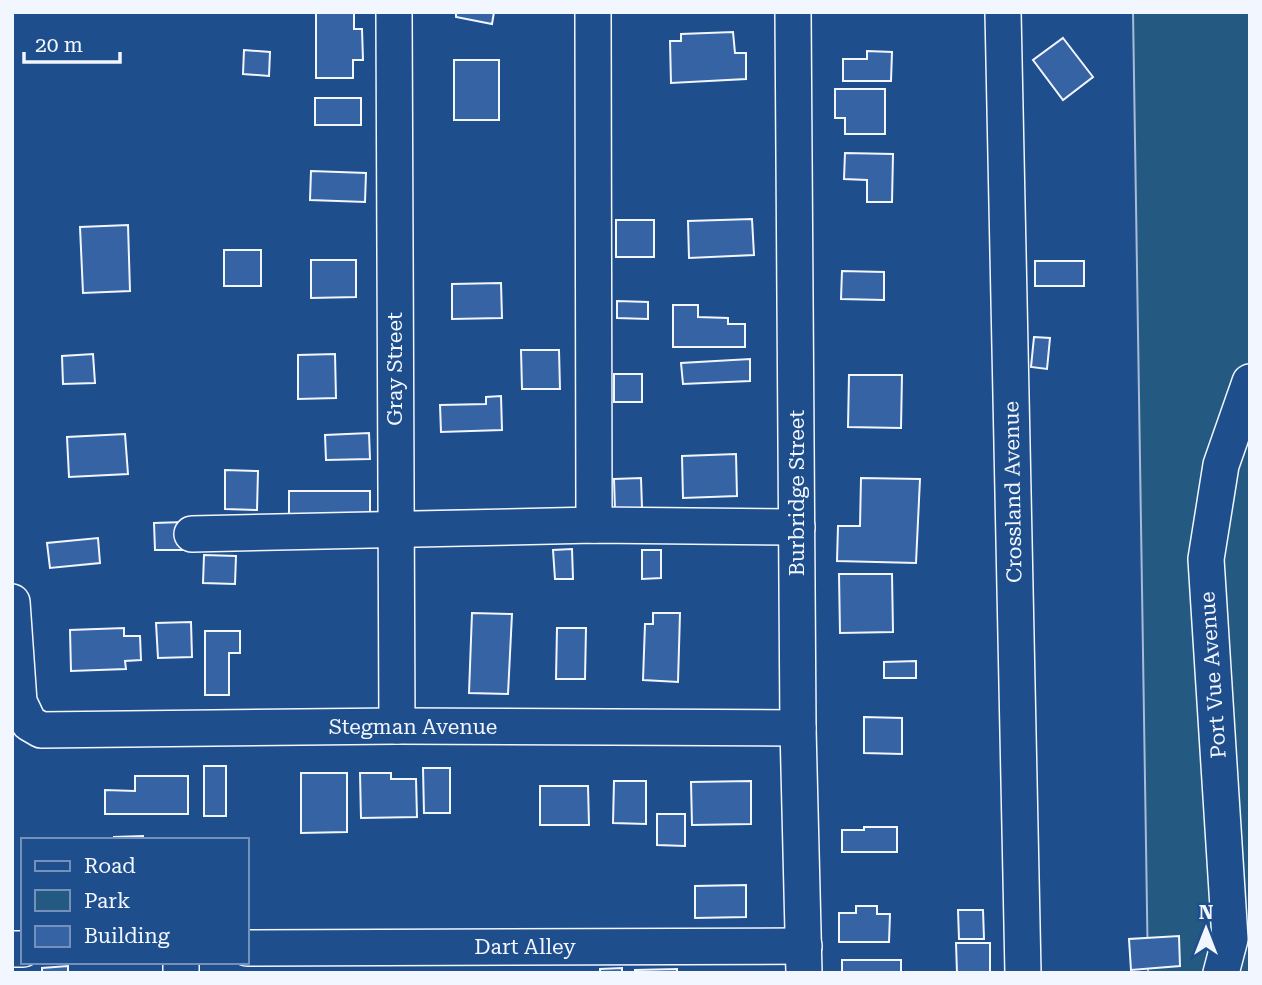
<svg xmlns="http://www.w3.org/2000/svg" width="1262" height="985" font-family="'Roboto Serif',serif">
	<style>
		.green { fill: #245a82; stroke: #a8bbd7; stroke-width: 2 }
		.building { fill: #3563a3; stroke: #f2f6ff; stroke-width: 2 }
		.lines { fill: none; stroke-linecap: round; stroke-linejoin: round }
		.minor-casing { stroke: #f2f6ff; stroke-width: 38 }
		.minor { stroke: #1f4e8c; stroke-width: 35 }
		.labels { text-anchor: middle; stroke-width: 5; stroke-linejoin: round; paint-order: stroke }
		.street-label { font-size: 21px; fill: #f2f6ff; stroke: #1f4e8c }
	</style>
	<rect width="100%" height="100%" fill="#1f4e8c"/>
	<polygon class="green" points="1133,12 1250,12 1250,973 1148,973"/>
	<g class="building">
		<polygon points="316,12 354,12 354,29 362,29 363,60 353,60 353,78 316,78"/>
		<polygon points="456,12 494,12 492,24 456,17"/>
		<polygon points="733,32 735,53 746,53 746,79 671,83 670,41 681,41 681,34"/>
		<polygon points="1063,38 1093,77 1063,100 1033,60"/>
		<polygon points="244,50 270,52 269,76 243,74"/>
		<polygon points="867,51 892,52 891,81 843,81 843,59 867,59"/>
		<rect x="454" y="60" width="45" height="60"/>
		<polygon points="835,89 885,89 885,134 845,134 845,118 835,118"/>
		<rect x="315" y="98" width="46" height="27"/>
		<polygon points="845,153 893,154 892,202 867,202 867,180 844,179"/>
		<polygon points="311,171 366,173 365,202 310,200"/>
		<polygon points="752,219 754,255 689,258 688,221"/>
		<rect x="616" y="220" width="38" height="37"/>
		<polygon points="128,225 130,291 83,293 80,227"/>
		<rect x="224" y="250" width="37" height="36"/>
		<polygon points="311,260 356,260 356,297 311,298"/>
		<rect x="1035" y="261" width="49" height="25"/>
		<polygon points="842,271 884,272 884,300 841,299"/>
		<polygon points="501,283 502,318 452,319 452,284"/>
		<polygon points="617,301 648,302 648,319 617,318"/>
		<polygon points="673,305 698,305 698,317 728,318 728,324 745,324 745,347 673,347"/>
		<polygon points="1034,337 1050,338 1047,369 1031,367"/>
		<polygon points="521,350 559,350 560,389 522,389"/>
		<polygon points="93,354 95,383 63,384 62,356"/>
		<polygon points="335,354 336,398 298,399 298,355"/>
		<polygon points="750,359 750,381 683,384 681,363"/>
		<rect x="614" y="374" width="28" height="28"/>
		<polygon points="849,375 902,375 901,428 848,427"/>
		<polygon points="501,396 502,430 441,432 440,405 486,404 486,397"/>
		<polygon points="369,433 370,459 326,460 325,435"/>
		<polygon points="125,434 128,474 69,477 67,437"/>
		<polygon points="736,454 737,496 683,498 682,456"/>
		<polygon points="225,470 258,471 257,510 225,509"/>
		<polygon points="641,478 642,508 615,510 614,479"/>
		<polygon points="861,478 920,479 916,563 837,561 838,526 860,526"/>
		<rect x="289" y="491" width="81" height="29"/>
		<polygon points="184,522 185,550 155,550 154,523"/>
		<polygon points="98,538 100,563 50,568 47,543"/>
		<polygon points="572,549 573,579 555,579 553,550"/>
		<polygon points="642,550 661,550 661,578 642,579"/>
		<polygon points="204,555 236,556 235,584 203,583"/>
		<polygon points="839,574 892,574 893,632 840,633"/>
		<polygon points="472,613 512,614 508,694 469,693"/>
		<polygon points="653,613 680,613 678,682 643,680 645,624 653,624"/>
		<polygon points="191,622 192,657 158,658 156,623"/>
		<polygon points="124,628 124,636 140,636 141,660 125,661 126,669 71,671 70,630"/>
		<polygon points="557,628 586,628 585,679 556,679"/>
		<polygon points="205,631 240,631 240,653 229,653 229,695 205,695"/>
		<polygon points="916,661 916,678 884,678 884,662"/>
		<polygon points="864,717 902,718 902,754 864,753"/>
		<rect x="204" y="766" width="22" height="50"/>
		<polygon points="423,768 450,768 450,813 424,813"/>
		<polygon points="301,773 347,773 347,832 301,833"/>
		<polygon points="360,773 391,773 391,779 416,779 417,817 361,818"/>
		<polygon points="135,776 188,776 188,814 105,814 105,790 135,791"/>
		<polygon points="614,781 646,781 646,824 613,823"/>
		<polygon points="751,781 751,824 692,825 691,782"/>
		<polygon points="540,786 588,786 589,825 540,825"/>
		<polygon points="657,814 685,814 685,846 657,845"/>
		<polygon points="864,827 897,827 897,852 842,852 842,830 864,830"/>
		<polygon points="143,836 143,840 114,840 114,837"/>
		<polygon points="746,885 746,917 695,918 695,886"/>
		<polygon points="856,906 877,906 877,914 890,914 889,942 839,942 839,913 856,913"/>
		<polygon points="958,910 983,910 984,939 959,939"/>
		<polygon points="1179,936 1180,966 1131,970 1129,939"/>
		<polygon points="956,943 990,943 990,973 957,973"/>
		<rect x="842" y="960" width="59" height="13"/>
		<polygon points="68,966 68,973 42,973 42,968"/>
		<polygon points="622,968 622,973 600,973 600,969"/>
		<polygon points="677,969 677,973 635,973 635,970"/>
	</g>
	<g class="lines">
		<defs>
			<g id="minor">
				<polyline points="394,12 397,726"/>
				<polyline points="593,12 594,525"/>
				<polyline points="793,12 798,728 804,973"/>
				<polyline points="1003,12 1023,973"/>
				<polyline points="192,534 594,525 797,527"/>
				<polyline points="12,602 19,702 29,723 41,730 397,726 798,728"/>
				<polyline points="247,948 804,946"/>
				<polyline points="12,949 23,949"/>
				<polyline points="181,962 181,973"/>
				<polyline points="1221,973 1230,939 1206,559 1221,465 1250,382"/>
			</g>
		</defs>
		<use href="#minor" class="minor-casing"/>
		<use href="#minor" class="minor"/>
	</g>
	<g class="labels">
		<g class="street-label">
			<text transform="translate(395 369) rotate(-90)" y="7">Gray Street</text>
			<text transform="translate(1013 492) rotate(-91)" y="7">Crossland Avenue</text>
			<text transform="translate(797 493) rotate(-90)" y="7">Burbridge Street</text>
			<text transform="translate(1213 675) rotate(-94)" y="7">Port Vue Avenue</text>
			<text x="413" y="734">Stegman Avenue</text>
			<text x="525" y="954">Dart Alley</text>
		</g>
	</g>
	<rect width="1262" height="985" fill="none" stroke="#f2f6ff" stroke-width="28"/>
	<rect x="21" y="838" width="228" height="126" fill="#1f4e8c" stroke="#7391ba" stroke-width="2"/>
	<rect x="35" y="861" width="35" height="10" fill="#1f4e8c" stroke="#7391ba" stroke-width="2"/>
	<text x="84" y="873" font-size="21" fill="#f2f6ff">Road</text>
	<rect x="35" y="890" width="35" height="21" fill="#245a82" stroke="#7391ba" stroke-width="2"/>
	<text x="84" y="908" font-size="21" fill="#f2f6ff">Park</text>
	<rect x="35" y="926" width="35" height="21" fill="#3563a3" stroke="#7391ba" stroke-width="2"/>
	<text x="84" y="943" font-size="21" fill="#f2f6ff">Building</text>
	<g transform="translate(1206 929)" stroke="#1f4e8c" stroke-width="5" paint-order="stroke">
	<path d="M0-5L12 26L0 18L-12 26Z" fill="#f2f6ff"/>
	<text y="-10" font-size="19" font-weight="bold" text-anchor="middle" fill="#f2f6ff">N</text>
	</g>
	<path d="M24 52v10h96v-10" fill="none" stroke="#f2f6ff" stroke-width="3.5"/>
	<text x="35" y="52" font-size="21" fill="#f2f6ff" stroke="#1f4e8c" stroke-width="5" paint-order="stroke">20 m</text>
</svg>
